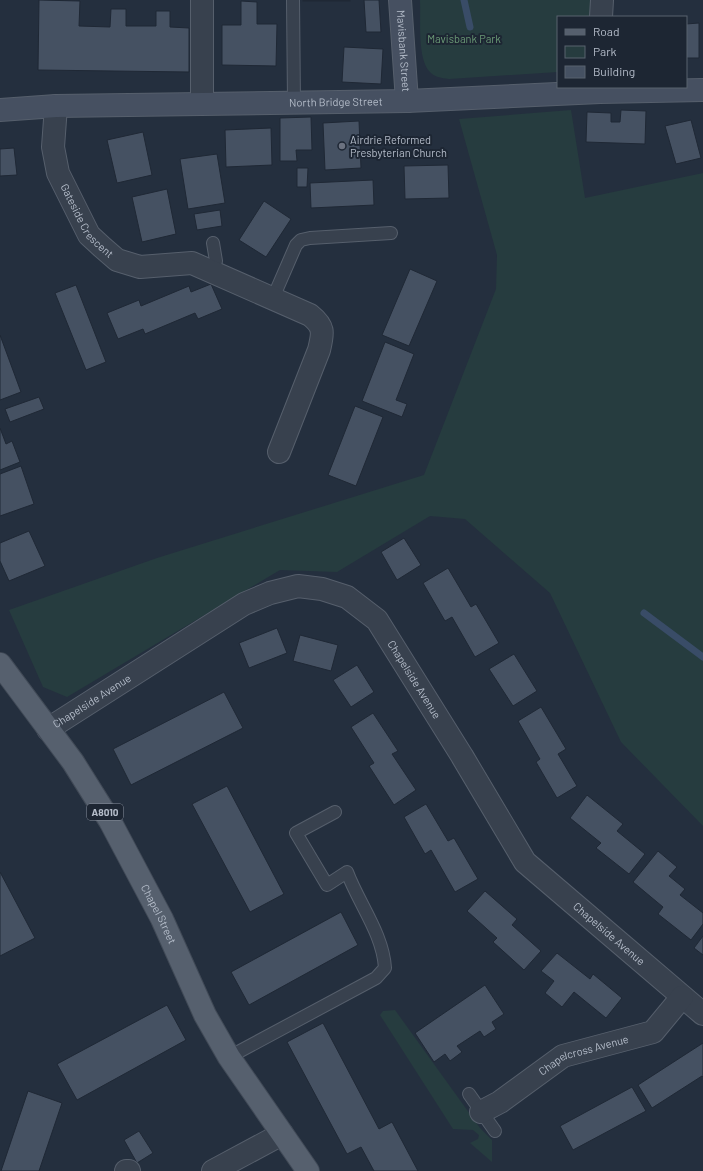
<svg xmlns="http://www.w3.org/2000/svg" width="703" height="1171" font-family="Barlow,sans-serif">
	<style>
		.green { fill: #263c3f }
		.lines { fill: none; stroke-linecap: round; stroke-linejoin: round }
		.stream { stroke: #394c67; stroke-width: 7 }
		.building { fill: #455162; stroke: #1f2835 }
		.lane-casing { stroke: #565f6c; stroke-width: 14 }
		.street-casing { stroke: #565f6c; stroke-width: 24 }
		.secondary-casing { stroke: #565f6c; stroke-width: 24 }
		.primary-casing { stroke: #414a57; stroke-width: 24 }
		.lane { stroke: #38414e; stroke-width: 12 }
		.street { stroke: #38414e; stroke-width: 22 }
		.secondary { stroke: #465061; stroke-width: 22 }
		.primary { stroke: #56606e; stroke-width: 22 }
		.worship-dot { fill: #6b7280; stroke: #1d2633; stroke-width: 1.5 }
		.labels { text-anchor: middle; stroke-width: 4; stroke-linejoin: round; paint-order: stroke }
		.shield { fill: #1d2633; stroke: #878f9c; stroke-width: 1 }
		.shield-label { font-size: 10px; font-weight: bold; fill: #b4bcc9 }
		.park-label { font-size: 11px; fill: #6b9a76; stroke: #1d2633 }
		.street-label { font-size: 11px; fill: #b4bcc9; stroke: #1d2633 }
		.poi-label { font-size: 11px; fill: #b4bcc9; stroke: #1d2633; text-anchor: start }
	</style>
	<rect width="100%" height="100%" fill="#242f3e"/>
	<g class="green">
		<path d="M420,0H594L593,17H558V72L449,79C441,78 434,77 429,71C417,57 421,18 420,0Z"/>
		<polygon points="571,110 585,198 703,173 703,826 621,742 550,593 465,519 430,516 337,572 280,570 67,697 43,687 9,610 157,558 424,475 496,289 497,255 459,119"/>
		<polygon points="395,1010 480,1128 492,1140 492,1162 470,1143 478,1139 479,1135 473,1130 453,1129 380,1015 383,1011"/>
	</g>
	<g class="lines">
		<g class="stream">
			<polyline points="464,0 470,27"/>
			<polyline points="644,613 703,657"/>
		</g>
	</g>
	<g class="building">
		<polygon points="39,0 80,1 79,26 110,27 111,9 126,9 126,26 156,26 156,11 170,11 170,27 189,28 189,72 38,70"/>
		<rect x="303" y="0" width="47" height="1"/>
		<polygon points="364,0 379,0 381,32 366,32"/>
		<polygon points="241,1 257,2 257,24 277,24 276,66 222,65 222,25 241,25"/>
		<polygon points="699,23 699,58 686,58 686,24"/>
		<polygon points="344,47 383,49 381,84 342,82"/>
		<polygon points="621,110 646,111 645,144 586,142 587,112 611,113 611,122 620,122"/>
		<polygon points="311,117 312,150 296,150 297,161 280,161 280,118"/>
		<polygon points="691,120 701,158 676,164 665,126"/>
		<polygon points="359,121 361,168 325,170 323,123"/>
		<polygon points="271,128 272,165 226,167 225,130"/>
		<polygon points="143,132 152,175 117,183 107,140"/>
		<polygon points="14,148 17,175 0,176 0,149"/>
		<polygon points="217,154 225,203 188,209 180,159"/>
		<polygon points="448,165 449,198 405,199 404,166"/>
		<polygon points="297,168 308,168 307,187 297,187"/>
		<polygon points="373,180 374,205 311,208 310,183"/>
		<polygon points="167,189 176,234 142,242 132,197"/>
		<polygon points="264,201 291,219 266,257 239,240"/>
		<polygon points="220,210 222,226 197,230 194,214"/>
		<polygon points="410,269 437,281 409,346 382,335"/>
		<polygon points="211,284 222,309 198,319 195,313 145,334 143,329 118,339 107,313 139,300 141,306 189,286 191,292"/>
		<polygon points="76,285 106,362 86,370 55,293"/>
		<polygon points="0,335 21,392 0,400"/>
		<polygon points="385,342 414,354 396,400 407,404 402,417 362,401"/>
		<polygon points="39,397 44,409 10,422 5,409"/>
		<polygon points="355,406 383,417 356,486 328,475"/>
		<polygon points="0,428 6,444 12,441 20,462 0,470"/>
		<polygon points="21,466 34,504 0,516 0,474"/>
		<polygon points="29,531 45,566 9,581 0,561 0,543"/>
		<polygon points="404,538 421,565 397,580 381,552"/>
		<polygon points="448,568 471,607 476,604 499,643 475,657 452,617 445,621 423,583"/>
		<polygon points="277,628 287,653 249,668 239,643"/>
		<polygon points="300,635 338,645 331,671 293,661"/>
		<polygon points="514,654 537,691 513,706 489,669"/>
		<polygon points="357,665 374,692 351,707 333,680"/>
		<polygon points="224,692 243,728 131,785 113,749"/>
		<polygon points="541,707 566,749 558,754 577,786 557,798 536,762 540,759 518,721"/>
		<polygon points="373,713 398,751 392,754 416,790 394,805 369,766 374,763 351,727"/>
		<polygon points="227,786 284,894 250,912 192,804"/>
		<polygon points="587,795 623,824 617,831 645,854 629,874 596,848 601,843 570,818"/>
		<polygon points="426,804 448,841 454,838 478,879 455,892 431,850 425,854 404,817"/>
		<polygon points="658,851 677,867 669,876 685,889 680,895 703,913 703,924 691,940 658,914 663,907 633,882"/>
		<polygon points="0,872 35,938 0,956"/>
		<polygon points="485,891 517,919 512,925 541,951 524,970 493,942 497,938 467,911"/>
		<polygon points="341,912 358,945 249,1005 231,972"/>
		<polygon points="703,936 703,955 694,948"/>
		<polygon points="557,953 590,979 593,974 622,998 606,1018 574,992 562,1007 545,993 554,981 541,971"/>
		<polygon points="485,985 504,1014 492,1022 496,1029 484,1037 480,1031 457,1046 462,1052 450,1061 445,1054 434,1062 415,1033"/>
		<polygon points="167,1005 186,1040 77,1100 57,1064"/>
		<polygon points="323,1023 379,1129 392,1122 418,1171 374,1171 361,1147 347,1154 287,1042"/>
		<polygon points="703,1043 703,1077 702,1076 652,1108 638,1085"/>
		<polygon points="632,1087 646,1111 573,1150 560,1126"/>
		<polygon points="28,1091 62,1103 39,1171 1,1171"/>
		<polygon points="139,1131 153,1153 137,1163 124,1140"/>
	</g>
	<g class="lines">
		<defs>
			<g id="lane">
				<polyline points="293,0 294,102"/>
				<polyline points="212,272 216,261 213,243"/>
				<polyline points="273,298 296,245 301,240 310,238 391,233"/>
				<path d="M229,1057L376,978L385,968C383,934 359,904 347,872L327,885L296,833L335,812"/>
				<polyline points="469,1094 495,1131"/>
			</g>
			<g id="street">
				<polyline points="601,17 602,0"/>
				<polyline points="202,103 202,0"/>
				<path id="s1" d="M56,106L53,147L58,173L89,235L102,247L117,260L140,267L192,263L310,315C325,327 323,333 319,350L279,452"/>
				<path id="s2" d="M48,729L244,604L270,593L298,586L322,589L347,597L377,620L462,756L525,862L703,1014"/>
				<path id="s3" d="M481,1112L500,1102L563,1056L653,1032L682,997"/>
				<polyline points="126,1171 129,1171"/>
				<polyline points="213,1171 282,1134"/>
			</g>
			<g id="secondary">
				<path id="s4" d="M400,0L407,101"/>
				<path id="s5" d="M0,110L56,106L407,101L600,92L703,90"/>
			</g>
			<g id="primary">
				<path id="s6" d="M0,664L73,762L110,821L162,919L205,1015L229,1057L308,1171"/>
			</g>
		</defs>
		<use href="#lane" class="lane-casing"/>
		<use href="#street" class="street-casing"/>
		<use href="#secondary" class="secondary-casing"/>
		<use href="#primary" class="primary-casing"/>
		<use href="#lane" class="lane"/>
		<use href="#street" class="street"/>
		<use href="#secondary" class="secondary"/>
		<use href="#primary" class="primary"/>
	</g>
	<circle class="worship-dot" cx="342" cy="146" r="4"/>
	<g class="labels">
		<rect class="shield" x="87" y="804" width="36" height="16" rx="3"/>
		<g class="shield-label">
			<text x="105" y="816">A8010</text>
		</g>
		<g class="park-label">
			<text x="464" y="43">Mavisbank Park</text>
		</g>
		<g class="street-label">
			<text dy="4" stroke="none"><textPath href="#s4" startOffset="51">Mavisbank Street</textPath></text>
			<text dy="4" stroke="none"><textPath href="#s5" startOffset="336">North Bridge Street</textPath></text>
			<text dy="4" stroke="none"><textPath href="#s1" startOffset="124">Gateside Crescent</textPath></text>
			<text dy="4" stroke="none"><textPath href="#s2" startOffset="448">Chapelside Avenue</textPath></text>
			<text dy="4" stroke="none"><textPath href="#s2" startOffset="52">Chapelside Avenue</textPath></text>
			<text dy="4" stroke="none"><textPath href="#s6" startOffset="297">Chapel Street</textPath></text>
			<text dy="4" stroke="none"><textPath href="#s2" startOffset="772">Chapelside Avenue</textPath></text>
			<text dy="4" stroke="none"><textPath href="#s3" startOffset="119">Chapelcross Avenue</textPath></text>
		</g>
		<g class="poi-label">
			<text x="350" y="144">Airdrie Reformed<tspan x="350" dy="13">Presbyterian Church</tspan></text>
		</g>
	</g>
	<rect x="557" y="16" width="130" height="72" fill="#1d2633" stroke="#59626f"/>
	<rect x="565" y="29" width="20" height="6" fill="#56606e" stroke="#59626f"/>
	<text x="593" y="36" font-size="12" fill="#b4bcc9">Road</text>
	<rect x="565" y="46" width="20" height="12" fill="#263c3f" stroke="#59626f"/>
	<text x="593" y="56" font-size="12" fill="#b4bcc9">Park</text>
	<rect x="565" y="66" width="20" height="12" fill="#455162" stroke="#59626f"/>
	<text x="593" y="76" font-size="12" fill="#b4bcc9">Building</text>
</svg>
